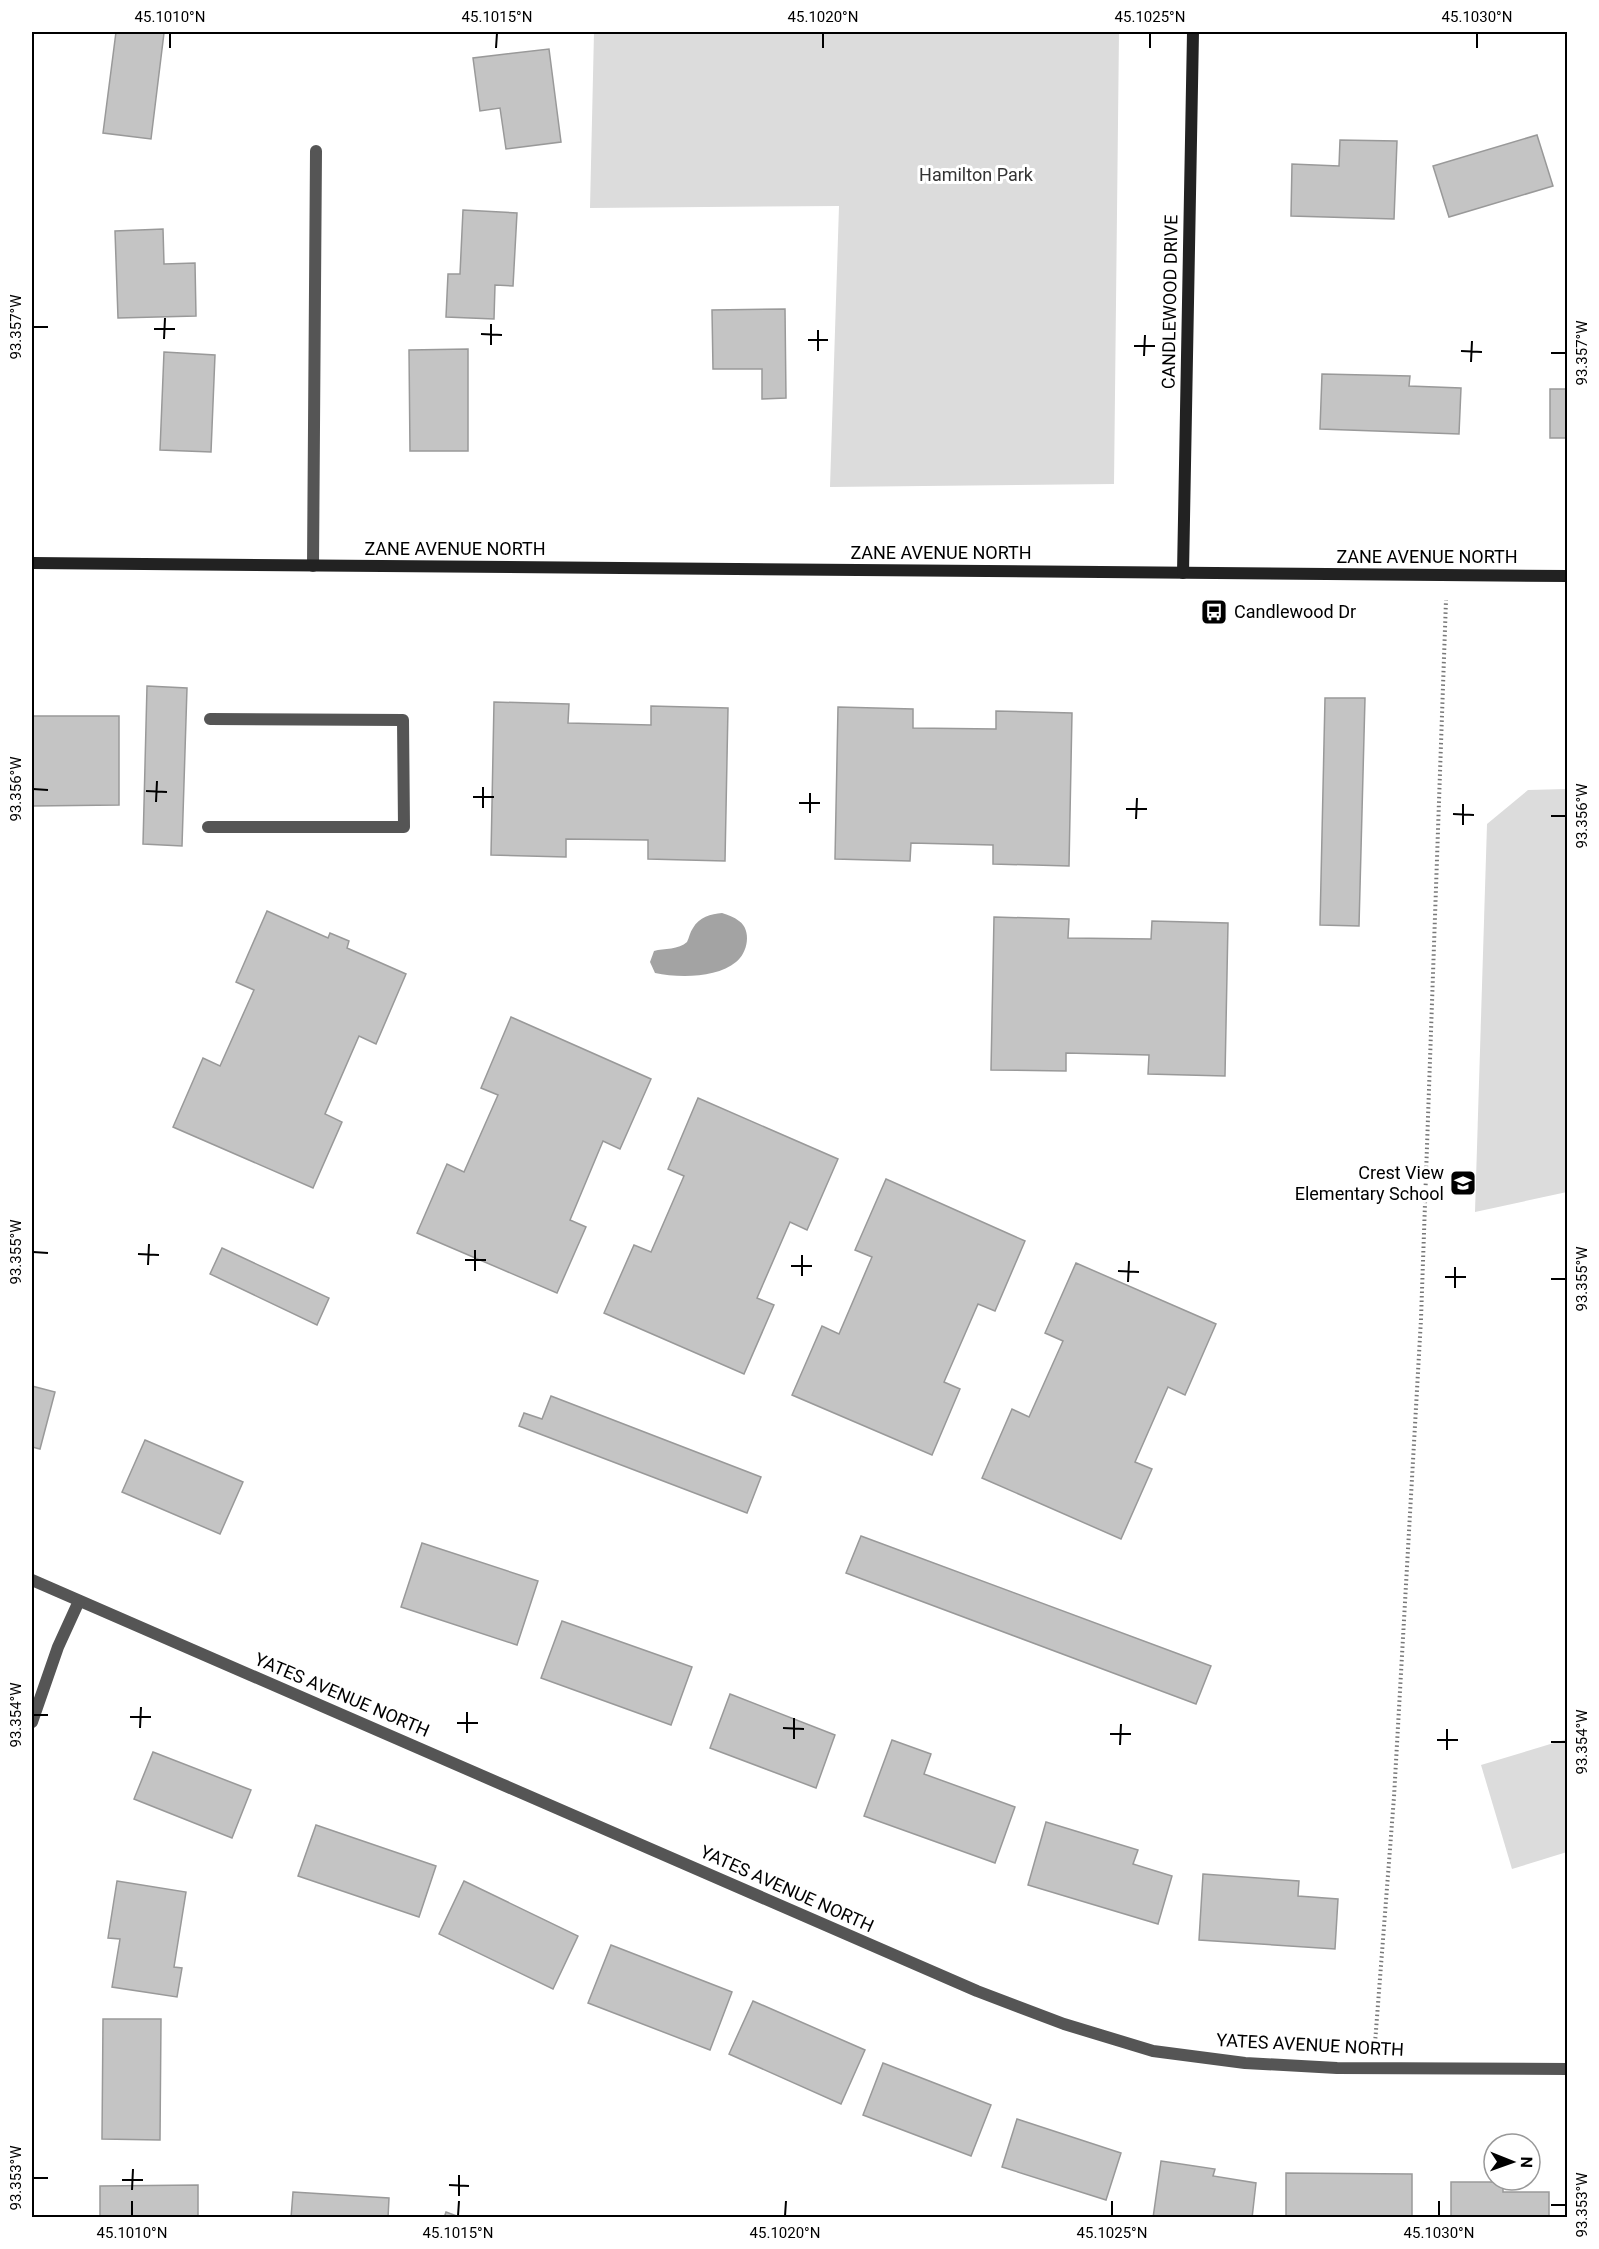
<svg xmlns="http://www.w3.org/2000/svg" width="1599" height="2249" font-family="Roboto,sans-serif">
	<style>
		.green { fill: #dcdcdc }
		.water { fill: #a3a3a3 }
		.building { fill: #c4c4c4; stroke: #999; stroke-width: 1.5 }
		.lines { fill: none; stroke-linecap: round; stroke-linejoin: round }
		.path { stroke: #777; stroke-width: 4; stroke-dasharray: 1.5 3; stroke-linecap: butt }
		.lane { stroke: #555; stroke-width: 12 }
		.street { stroke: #555; stroke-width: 12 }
		.secondary { stroke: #222; stroke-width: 12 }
		.ticks { fill: none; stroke: #000; stroke-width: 2 }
		.labels { text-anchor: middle; stroke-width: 6; stroke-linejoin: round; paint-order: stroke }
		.park-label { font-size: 18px; fill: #333; stroke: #fff }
		.street-label { font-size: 18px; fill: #000; stroke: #fff }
		.poi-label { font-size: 18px; fill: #000; stroke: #fff; text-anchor: start }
		.neatline { fill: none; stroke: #000; stroke-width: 2 }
		.ticks-label { font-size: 15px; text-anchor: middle; fill: #000 }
	</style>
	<rect width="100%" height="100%" fill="#fff"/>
	<g class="green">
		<polygon points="594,32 1119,32 1114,484 830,487 839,206 590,208"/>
		<polygon points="1567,789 1567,1192 1475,1212 1487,824 1528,790"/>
		<polygon points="1567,1739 1567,1852 1512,1869 1481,1765"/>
	</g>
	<path class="water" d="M722,913C728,915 734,917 739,921C752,930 748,953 736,962C717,978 679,978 655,973L650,962L654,951C664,948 679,950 687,942C689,938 690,932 693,928C699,917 711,914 722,913Z"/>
	<g class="building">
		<polygon points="116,32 164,33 151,139 103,133"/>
		<polygon points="549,49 561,142 506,149 500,108 480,111 473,58"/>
		<polygon points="1537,135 1553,186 1449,217 1433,166"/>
		<polygon points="1340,140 1397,141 1394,219 1291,216 1292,164 1339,166"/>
		<polygon points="463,210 517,213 513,286 495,285 494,319 446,317 448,274 460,274"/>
		<polygon points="163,229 164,264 195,263 196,316 118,318 115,231"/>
		<polygon points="785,309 786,398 762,399 762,369 713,369 712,310"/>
		<polygon points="468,349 468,451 410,451 409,350"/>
		<polygon points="164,352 215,355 211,452 160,450"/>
		<polygon points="1322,374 1410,376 1409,386 1461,388 1459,434 1320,429"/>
		<rect x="1550" y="389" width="18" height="49"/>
		<polygon points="147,686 187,688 182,846 143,844"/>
		<polygon points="1325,698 1365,698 1359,926 1320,925"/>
		<polygon points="494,702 569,704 568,723 651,725 651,706 728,708 725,861 648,859 648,840 566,839 566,857 491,855"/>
		<polygon points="838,707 913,709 913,728 996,729 996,711 1072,713 1069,866 993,864 993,845 911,843 910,861 835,859"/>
		<polygon points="32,716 119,716 119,805 32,806"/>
		<polygon points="267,911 328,938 330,933 349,941 347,948 406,974 376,1044 359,1036 325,1114 342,1122 313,1188 173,1127 203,1058 220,1066 254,990 236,982"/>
		<polygon points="994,917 1069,919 1068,938 1151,939 1152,921 1228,923 1225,1076 1148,1074 1149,1055 1066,1053 1066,1071 991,1070"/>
		<polygon points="511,1017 651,1079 620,1149 603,1141 570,1220 586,1227 557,1293 417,1233 447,1164 464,1172 498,1095 481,1088"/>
		<polygon points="698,1098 838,1159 807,1230 790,1222 757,1298 774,1305 744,1374 604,1313 634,1245 651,1252 684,1176 668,1169"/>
		<polygon points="886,1179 1025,1241 995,1311 978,1304 944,1382 960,1389 932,1455 792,1395 822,1326 839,1334 872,1257 855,1250"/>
		<polygon points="222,1248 329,1298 317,1325 210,1274"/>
		<polygon points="1076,1263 1216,1324 1185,1395 1168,1387 1135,1462 1152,1469 1121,1539 982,1478 1012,1409 1029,1417 1063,1341 1045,1333"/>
		<polygon points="32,1386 55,1392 40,1449 32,1447"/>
		<polygon points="551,1396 761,1477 747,1513 519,1426 524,1413 542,1419"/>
		<polygon points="145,1440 243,1482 220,1534 122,1492"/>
		<polygon points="861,1536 1211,1666 1196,1704 846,1573"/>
		<polygon points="422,1543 538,1581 517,1645 401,1607"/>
		<polygon points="562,1621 692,1667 671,1725 541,1678"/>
		<polygon points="730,1694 835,1735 816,1788 710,1748"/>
		<polygon points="892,1740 931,1754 924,1774 1015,1807 995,1863 864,1816"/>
		<polygon points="153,1752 251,1790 232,1838 134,1799"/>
		<polygon points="1046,1822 1138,1850 1133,1864 1172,1876 1158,1924 1028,1885"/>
		<polygon points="316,1825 436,1866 419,1917 298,1876"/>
		<polygon points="1203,1874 1299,1881 1298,1896 1338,1899 1335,1949 1199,1940"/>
		<polygon points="117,1881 186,1892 174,1967 182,1968 177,1997 112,1987 120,1939 108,1938"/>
		<polygon points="464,1881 578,1936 553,1989 439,1934"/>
		<polygon points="611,1945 732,1992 710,2050 588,2003"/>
		<polygon points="753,2001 865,2050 841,2104 729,2054"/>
		<polygon points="103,2019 161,2019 160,2140 102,2139"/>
		<polygon points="883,2063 991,2105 971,2156 863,2115"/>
		<polygon points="1017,2119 1121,2153 1106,2200 1002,2167"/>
		<polygon points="1161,2161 1215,2169 1213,2176 1256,2183 1252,2218 1153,2218"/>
		<polygon points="1286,2173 1412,2174 1412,2218 1286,2218"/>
		<polygon points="1451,2182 1503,2182 1503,2192 1549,2192 1549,2218 1451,2218"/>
		<polygon points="198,2185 198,2218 100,2218 100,2186"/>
		<polygon points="293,2192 389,2198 388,2218 291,2218"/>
		<polygon points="446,2212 462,2218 444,2218"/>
	</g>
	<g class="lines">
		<polyline class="path" points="1375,2043 1394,1797 1421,1319 1446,600"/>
		<polyline class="lane" points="208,827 404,827 403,720 210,719"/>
		<g class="street">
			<polyline points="313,566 316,151"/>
			<polyline points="32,1580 977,1991 1064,2024 1153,2051 1245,2063 1337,2068 1568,2069"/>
			<polyline points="32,1722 58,1647 79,1601"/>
		</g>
		<g class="secondary">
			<polyline points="32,563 1568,576"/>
			<polyline points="1183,573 1193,32"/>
		</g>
	</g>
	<path class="ticks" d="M170,48V33M496,48L497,33M823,48V33M1150,48V33M1477,48V33M33,327H48M154,329H175M481,334L502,335M164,339L165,318M808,340H828M491,345V324M1134,346H1155M818,351V330M1461,351L1482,352M1551,353H1566M1144,356L1145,335M1471,362L1472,341M33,789L48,790M146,791L167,792M473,797H494M156,802L157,781M799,803H820M483,808V787M1126,809H1147M810,813V793M1453,814L1474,815M1551,816H1566M1136,819L1137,798M1463,825V804M33,1252L48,1253M138,1254L159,1255M465,1260H486M148,1265L149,1244M791,1266H812M475,1271V1250M1118,1271L1139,1272M802,1276V1255M1445,1277H1466M1551,1279H1566M1128,1282L1129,1261M1455,1288V1267M33,1715H48M130,1717H151M457,1723H478M140,1728L141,1707M783,1728L804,1729M467,1733V1712M1110,1734H1131M794,1739V1718M1437,1740H1458M1551,1742H1566M1120,1745L1121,1724M1447,1750V1729M33,2178H48M122,2180H143M449,2185L469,2186M132,2190L133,2169M459,2196V2175M1551,2205H1566M132,2216V2201M458,2216L459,2201M785,2216L786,2201M1112,2216V2201M1439,2216V2201"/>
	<defs>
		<symbol id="bus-square" viewBox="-11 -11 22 22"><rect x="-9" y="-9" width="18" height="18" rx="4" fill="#000" stroke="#fff"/><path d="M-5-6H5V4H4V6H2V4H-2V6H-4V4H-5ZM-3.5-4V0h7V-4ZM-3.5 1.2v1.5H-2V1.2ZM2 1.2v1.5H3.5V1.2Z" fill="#fff"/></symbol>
		<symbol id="school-square" viewBox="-11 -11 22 22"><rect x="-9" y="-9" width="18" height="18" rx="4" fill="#000" stroke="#fff"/><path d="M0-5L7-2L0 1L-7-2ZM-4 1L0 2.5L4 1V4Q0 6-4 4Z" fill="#fff"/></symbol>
	</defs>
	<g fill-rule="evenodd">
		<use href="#bus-square" x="1199" y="597" width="30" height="30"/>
		<use href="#school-square" x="1448" y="1168" width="30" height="30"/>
	</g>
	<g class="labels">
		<g class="park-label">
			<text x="976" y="181">Hamilton Park</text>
		</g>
		<g class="street-label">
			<text transform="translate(1170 302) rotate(-89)" y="6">CANDLEWOOD DRIVE</text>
			<text x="455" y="555">ZANE AVENUE NORTH</text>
			<text x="941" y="559">ZANE AVENUE NORTH</text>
			<text x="1427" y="563">ZANE AVENUE NORTH</text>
			<text transform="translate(342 1695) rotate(23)" y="6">YATES AVENUE NORTH</text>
			<text transform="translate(787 1889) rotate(24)" y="6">YATES AVENUE NORTH</text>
			<text transform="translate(1310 2045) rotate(3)" y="6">YATES AVENUE NORTH</text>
		</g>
		<g class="poi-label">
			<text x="1234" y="618">Candlewood Dr</text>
			<text x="1444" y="1179" text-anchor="end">Crest View<tspan x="1444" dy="21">Elementary School</tspan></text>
		</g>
	</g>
	<rect width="1599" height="2249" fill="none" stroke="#ffffff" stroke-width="66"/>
	<g transform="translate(1512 2162) rotate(91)"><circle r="28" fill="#ffffff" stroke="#999999" stroke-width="1.5"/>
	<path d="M0-4.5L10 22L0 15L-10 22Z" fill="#000000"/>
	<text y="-9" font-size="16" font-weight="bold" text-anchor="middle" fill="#000000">N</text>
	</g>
	<rect x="33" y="33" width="1533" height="2183" class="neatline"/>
	<g class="ticks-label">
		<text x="170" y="22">45.1010°N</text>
		<text x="497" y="22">45.1015°N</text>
		<text x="823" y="22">45.1020°N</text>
		<text x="1150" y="22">45.1025°N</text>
		<text x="1477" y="22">45.1030°N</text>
		<text transform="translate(16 327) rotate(-90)" y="5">93.357°W</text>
		<text transform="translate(1582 353) rotate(-90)" y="5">93.357°W</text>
		<text transform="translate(16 789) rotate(-90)" y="5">93.356°W</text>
		<text transform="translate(1582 816) rotate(-90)" y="5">93.356°W</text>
		<text transform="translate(16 1252) rotate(-90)" y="5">93.355°W</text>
		<text transform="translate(1582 1279) rotate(-90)" y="5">93.355°W</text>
		<text transform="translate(16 1715) rotate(-90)" y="5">93.354°W</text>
		<text transform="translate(1582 1742) rotate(-90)" y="5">93.354°W</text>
		<text transform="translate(16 2178) rotate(-90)" y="5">93.353°W</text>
		<text transform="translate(1582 2205) rotate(-90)" y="5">93.353°W</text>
		<text x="132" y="2238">45.1010°N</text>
		<text x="458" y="2238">45.1015°N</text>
		<text x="785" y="2238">45.1020°N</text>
		<text x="1112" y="2238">45.1025°N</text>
		<text x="1439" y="2238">45.1030°N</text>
	</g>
</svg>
